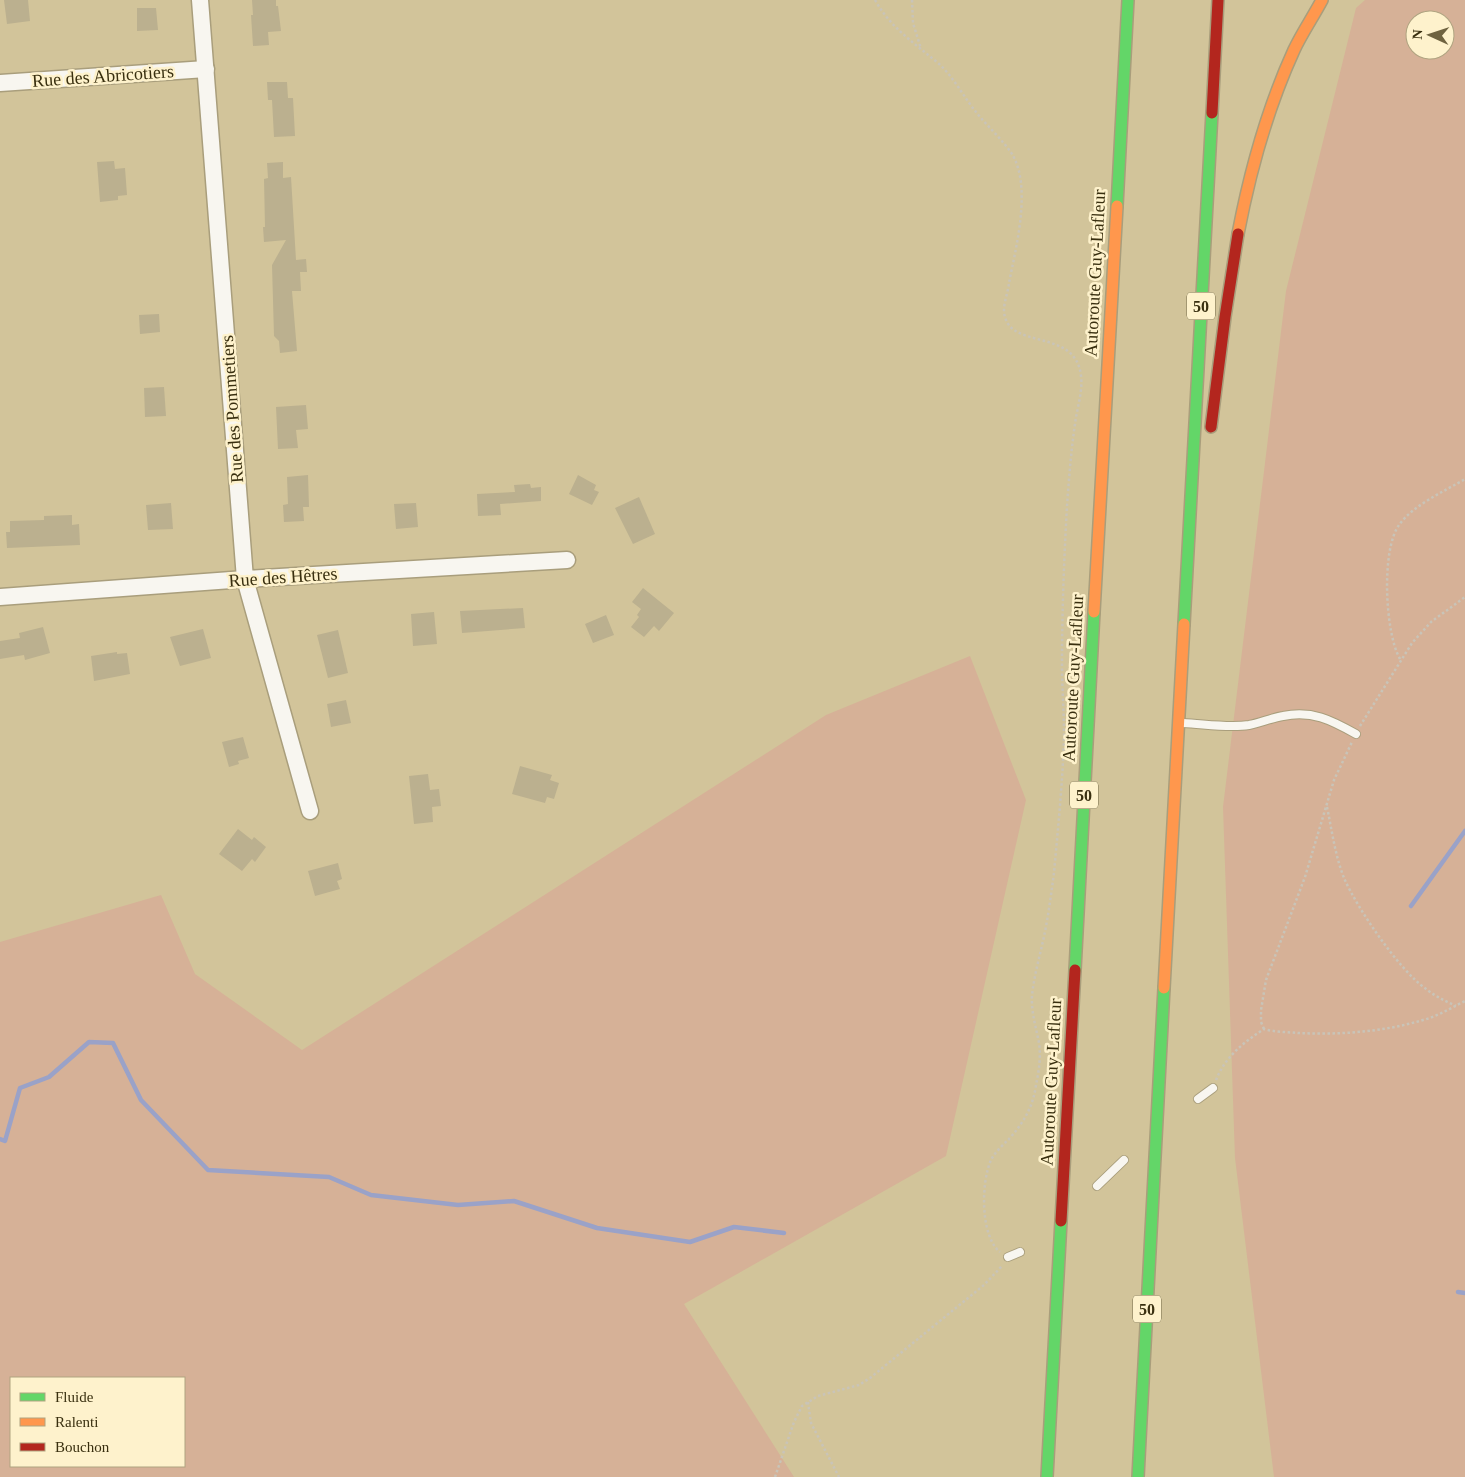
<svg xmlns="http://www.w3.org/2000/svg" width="1465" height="1477" font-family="Georgia,serif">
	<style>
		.green { fill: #d6b197; fill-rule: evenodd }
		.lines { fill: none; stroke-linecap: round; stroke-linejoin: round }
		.stream { stroke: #9aa2c8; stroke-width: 4.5 }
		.building { fill: #bbb08f }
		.lane-casing { stroke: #a99e7c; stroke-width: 10 }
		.street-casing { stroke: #a99e7c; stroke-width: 19 }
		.fast-casing { stroke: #a99e7c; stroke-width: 14 }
		.slow-casing { stroke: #a99e7c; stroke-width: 14 }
		.jam-casing { stroke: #a99e7c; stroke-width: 14 }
		.path { stroke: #c9c4b8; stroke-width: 2.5; stroke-dasharray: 2.5 2.5; stroke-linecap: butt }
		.lane { stroke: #f8f6f0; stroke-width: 8 }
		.street { stroke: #f8f6f0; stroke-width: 16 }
		.fast { stroke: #63d668; stroke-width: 11 }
		.slow { stroke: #ff974d; stroke-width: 11 }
		.jam { stroke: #b3261e; stroke-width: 11 }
		.labels { text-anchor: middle; stroke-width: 5; stroke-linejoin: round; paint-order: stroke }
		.shield { fill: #fef2cc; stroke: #746a48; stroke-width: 1 }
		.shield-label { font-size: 16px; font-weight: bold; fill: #392f0f }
		.street-label { font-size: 18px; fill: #392f0f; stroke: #fef2cc }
	</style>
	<rect width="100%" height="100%" fill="#d2c49a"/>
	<g class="green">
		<path d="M1365,0H1465V1477H1274L1235,1158L1223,807L1286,291L1356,8ZM1415,20H1445V50H1415Z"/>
		<path d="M970,656L1026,800L946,1156L684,1304L794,1477H0V942L161,895L195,974L302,1050L826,715ZM11,1378H184V1466H11Z"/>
	</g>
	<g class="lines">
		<g class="stream">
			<polyline points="1411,906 1465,831"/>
			<polyline points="0,1139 5,1141 20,1088 49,1077 89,1042 113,1043 141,1100 208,1170 329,1177 371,1195 458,1205 514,1201 597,1228 690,1242 734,1227 784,1233"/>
			<polyline points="1458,1292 1465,1293"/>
		</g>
	</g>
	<g class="building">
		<polygon points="4,0 28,0 30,21 7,24"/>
		<polygon points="252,0 276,0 276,6 278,6 281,31 268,32 269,45 253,46 251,15 253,15"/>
		<polygon points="137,8 156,8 158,30 137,31"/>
		<polygon points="267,82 287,82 288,98 293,98 295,136 274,137 272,100 268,100"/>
		<polygon points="114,161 115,169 125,168 127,195 118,196 118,200 100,202 97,162"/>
		<polygon points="283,162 283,178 291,177 296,260 306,259 307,272 300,272 301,291 292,291 297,351 280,353 279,341 274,336 272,265 286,240 264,242 263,227 265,227 264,179 268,178 267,163"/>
		<polygon points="159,314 160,332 140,334 139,315"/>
		<polygon points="164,387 166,416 145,417 144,388"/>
		<polygon points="306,405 308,429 296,430 298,448 278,449 276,407"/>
		<polygon points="308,475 309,507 303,507 304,521 284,522 283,505 288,504 287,477"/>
		<polygon points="578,475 596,485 594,490 599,492 592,505 569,494"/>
		<polygon points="530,484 531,488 541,487 541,501 500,504 501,515 478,516 477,494 515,492 514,485"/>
		<polygon points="639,497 655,534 633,544 615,508"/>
		<polygon points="171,503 173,529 148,530 146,505"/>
		<polygon points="416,503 418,527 396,529 394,504"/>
		<polygon points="72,515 72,525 79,524 80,545 7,548 6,532 10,532 10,521 44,520 44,516"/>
		<polygon points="643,588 674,613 659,631 654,626 644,637 631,627 639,617 637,615 641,609 632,602"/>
		<polygon points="523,608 525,628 462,633 460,611"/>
		<polygon points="434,612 437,644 413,646 411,614"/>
		<polygon points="606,615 614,635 593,643 585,624"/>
		<polygon points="43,627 50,653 25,660 24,655 0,659 0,641 20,638 19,633"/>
		<polygon points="203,629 211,658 180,666 170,637"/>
		<polygon points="338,630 348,673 328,678 317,635"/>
		<polygon points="117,652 117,654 127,653 130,674 94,681 91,656"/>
		<polygon points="346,700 351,723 331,727 327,704"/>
		<polygon points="243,737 249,758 238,761 239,764 229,767 222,742"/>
		<polygon points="520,766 552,775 550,780 559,783 554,799 547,797 545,803 512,794"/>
		<polygon points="428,774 430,790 439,789 441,806 432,807 433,822 414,824 409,776"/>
		<polygon points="238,829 252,840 254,837 266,847 255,862 252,859 242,871 219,854"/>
		<polygon points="338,863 342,879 337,881 340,889 315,896 308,871"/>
	</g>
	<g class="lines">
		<defs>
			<g id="lane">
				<path d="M1183,723C1205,724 1228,728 1249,725C1260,723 1271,718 1283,716C1312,710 1331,720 1356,734"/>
				<polyline points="1198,1099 1213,1088"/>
				<polyline points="1097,1186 1124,1160"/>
				<polyline points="1008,1257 1020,1252"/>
			</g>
			<g id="street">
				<polyline points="200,0 245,579 310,811"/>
				<polyline points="0,83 206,69"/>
				<polyline points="0,597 245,579 567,560"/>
			</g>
			<g id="fast">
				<polyline points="1117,206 1128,0"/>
				<polyline points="1184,624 1212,113"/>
				<polyline points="1075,970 1094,612"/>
				<polyline points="1047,1477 1061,1221"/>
				<polyline points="1138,1477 1164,988"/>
			</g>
			<g id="slow">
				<path d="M1238,234C1250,171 1267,109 1294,50C1302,33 1313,17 1322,0"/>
				<polyline points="1094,612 1117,206"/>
				<polyline points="1164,988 1184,624"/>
			</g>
			<g id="jam">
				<polyline points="1212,113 1218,0"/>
				<polyline points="1211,427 1225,317 1238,234"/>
				<polyline points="1061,1221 1075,970"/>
			</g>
		</defs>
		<use href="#lane" class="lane-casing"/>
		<use href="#street" class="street-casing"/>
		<use href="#fast" class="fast-casing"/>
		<use href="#slow" class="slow-casing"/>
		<use href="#jam" class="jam-casing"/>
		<g class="path">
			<path d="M875,0C890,27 914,43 938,63C953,76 963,96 976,112C987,126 1002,139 1012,154C1032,187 1016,247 1009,283C1008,292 1004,302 1004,310C1005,352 1076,326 1081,376C1083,391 1077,408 1075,424C1071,451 1069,479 1067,506C1064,559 1062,613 1062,665C1062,689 1064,712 1064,735C1063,779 1058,828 1054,873C1051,895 1048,919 1043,941C1039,959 1034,977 1032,995C1031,1012 1036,1027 1039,1043C1041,1056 1039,1071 1036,1085C1033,1107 1024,1122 1009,1139C1003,1145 995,1152 991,1160C981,1182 980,1236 1000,1252"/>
			<polyline points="912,0 913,23 921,49"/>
			<path d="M1400,659C1385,633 1381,550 1399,525C1413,505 1445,491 1465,479"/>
			<polyline points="1360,726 1412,643 1431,622 1465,597"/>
			<path d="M1327,807C1332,831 1335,855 1344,878C1357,908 1399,970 1426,989C1435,996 1445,1001 1456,1006"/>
			<polyline points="1264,1029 1261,1022 1261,1010 1266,980 1305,877 1334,780 1352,742"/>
			<path d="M1216,1080C1225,1057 1244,1042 1264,1029C1274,1032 1287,1032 1298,1033C1339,1035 1383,1032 1423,1020C1438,1016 1451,1008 1465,1001"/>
			<polyline points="808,1402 811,1423 839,1477"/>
			<polyline points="775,1477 794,1422 802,1406 818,1396 859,1385 870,1378 984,1285 1002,1266"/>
		</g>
		<use href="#lane" class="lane"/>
		<use href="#street" class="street"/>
		<use href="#fast" class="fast"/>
		<use href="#slow" class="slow"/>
		<use href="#jam" class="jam"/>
	</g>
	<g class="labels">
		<g class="shield">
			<rect x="1187" y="292.5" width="28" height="27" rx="4"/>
			<rect x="1070" y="781.5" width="28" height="27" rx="4"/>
			<rect x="1133" y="1295.5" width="28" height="27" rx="4"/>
		</g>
		<g class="shield-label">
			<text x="1201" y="312">50</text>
			<text x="1084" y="801">50</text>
			<text x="1147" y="1315">50</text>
		</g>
		<g class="street-label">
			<text transform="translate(103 76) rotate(-4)" y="6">Rue des Abricotiers</text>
			<text transform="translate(1095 273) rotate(-87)" y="6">Autoroute Guy-Lafleur</text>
			<text transform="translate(232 409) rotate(-94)" y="6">Rue des Pommetiers</text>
			<text transform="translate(283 577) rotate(-4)" y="6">Rue des Hêtres</text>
			<text transform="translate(1073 678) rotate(-87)" y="6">Autoroute Guy-Lafleur</text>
			<text transform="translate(1051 1082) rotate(-87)" y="6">Autoroute Guy-Lafleur</text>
		</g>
	</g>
	<rect x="10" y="1377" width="175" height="90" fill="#fef2cc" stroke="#afa480"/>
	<rect x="20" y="1393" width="25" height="8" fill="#63d668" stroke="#afa480"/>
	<text x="55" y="1402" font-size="15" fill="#392f0f">Fluide</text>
	<rect x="20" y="1418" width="25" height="8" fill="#ff974d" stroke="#afa480"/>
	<text x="55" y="1427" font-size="15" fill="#392f0f">Ralenti</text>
	<rect x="20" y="1443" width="25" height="8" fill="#b3261e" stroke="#afa480"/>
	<text x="55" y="1452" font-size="15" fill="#392f0f">Bouchon</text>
	<g transform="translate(1430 35) rotate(273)"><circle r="24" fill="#fef2cc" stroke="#afa480"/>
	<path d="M0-4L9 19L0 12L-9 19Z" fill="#6f6340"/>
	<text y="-8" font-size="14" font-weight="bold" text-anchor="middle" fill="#392f0f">N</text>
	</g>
</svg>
